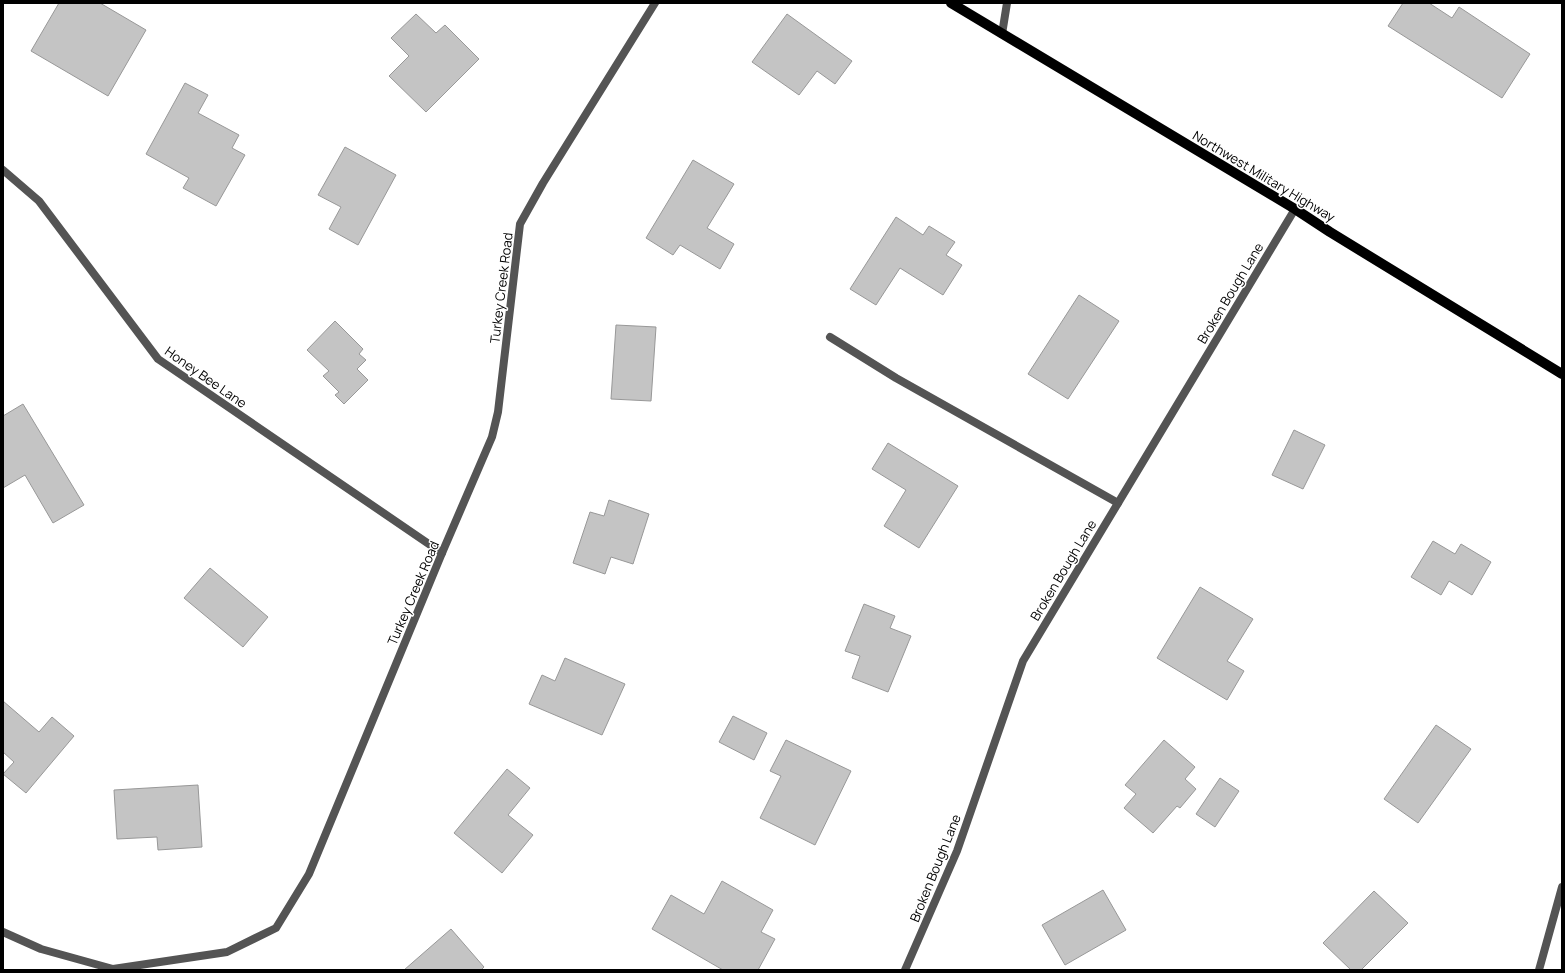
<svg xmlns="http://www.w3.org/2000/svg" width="1565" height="973" font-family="Manrope,sans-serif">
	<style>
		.building { fill: #c4c4c4; stroke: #989898 }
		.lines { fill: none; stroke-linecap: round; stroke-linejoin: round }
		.lane { stroke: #545454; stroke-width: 8 }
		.street { stroke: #545454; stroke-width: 8 }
		.primary { stroke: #000; stroke-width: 10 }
		.labels { text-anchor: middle; stroke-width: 3; stroke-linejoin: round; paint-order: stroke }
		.street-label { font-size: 13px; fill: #000; stroke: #fff }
	</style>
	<rect width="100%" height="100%" fill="#fff"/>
	<g class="building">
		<polygon points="59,3 100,3 146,30 108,96 31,51"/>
		<polygon points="1403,3 1429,3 1452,18 1459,7 1530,54 1502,98 1388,26"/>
		<polygon points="416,14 436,33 445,25 479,59 426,112 389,76 409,56 391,38"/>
		<polygon points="787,14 852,61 835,84 817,71 799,95 752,62"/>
		<polygon points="185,83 208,95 198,113 239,135 232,148 245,155 216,206 183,188 189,178 146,154"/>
		<polygon points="345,147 396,175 358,245 329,229 341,207 318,195"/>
		<polygon points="693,160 734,184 707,228 734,244 720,269 680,245 673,255 646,238"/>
		<polygon points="896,217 923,235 929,226 955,242 946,255 962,265 943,295 900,268 876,305 850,289"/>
		<polygon points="1079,295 1119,321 1068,399 1028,374"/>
		<polygon points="335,321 363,349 359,354 366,360 357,369 368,380 344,404 335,395 339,392 323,376 329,371 307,350"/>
		<polygon points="616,325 656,327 651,401 611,399"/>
		<polygon points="23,404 84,505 53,523 25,475 3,488 3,416"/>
		<polygon points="1294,430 1325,445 1303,489 1272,475"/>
		<polygon points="888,443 958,486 919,548 884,526 906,490 872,469"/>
		<polygon points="609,500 649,514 633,564 611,557 605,574 573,563 590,512 604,516"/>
		<polygon points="1433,541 1455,554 1461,544 1491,562 1472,595 1449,581 1441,595 1411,577"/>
		<polygon points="210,568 268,617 243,647 184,598"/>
		<polygon points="1200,587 1253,619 1227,661 1244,671 1227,700 1157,658"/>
		<polygon points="864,604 895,616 890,628 911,636 888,692 852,678 860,656 845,651"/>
		<polygon points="565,658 625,684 602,735 529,704 542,675 555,681"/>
		<polygon points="3,701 39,732 52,717 74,736 26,793 3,774 14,762 3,752"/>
		<polygon points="733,716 767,733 754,760 719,742"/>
		<polygon points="1436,725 1471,749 1418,823 1384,799"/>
		<polygon points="786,740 851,771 815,845 760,818 781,776 770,771"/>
		<polygon points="1164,740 1195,767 1185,779 1196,789 1180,808 1177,806 1153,833 1124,808 1136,794 1125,785"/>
		<polygon points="507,769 530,788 508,815 533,835 502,873 454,833"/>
		<polygon points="1220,778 1239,791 1215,827 1196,814"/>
		<polygon points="198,785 202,847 158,850 157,837 117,839 114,790"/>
		<polygon points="722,881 773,910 761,932 775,939 758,970 723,970 652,929 671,895 704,914"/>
		<polygon points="1103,890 1126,930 1065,965 1042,925"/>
		<polygon points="1374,891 1408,923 1361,970 1351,970 1323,943"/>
		<polygon points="451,929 484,967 481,970 404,970"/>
	</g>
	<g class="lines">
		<polyline class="lane" points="830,337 896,378 1118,503"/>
		<g class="street">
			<polyline points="1002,34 1007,3"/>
			<polyline points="3,170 39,201 158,359 442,553"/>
			<polyline points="3,932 41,949 113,969 227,952 276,928 309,874 442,553 492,437 498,412 520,224 543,183 655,3"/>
			<polyline points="905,970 957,851 1023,661 1295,209"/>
			<polyline points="1539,970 1562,887"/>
		</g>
		<polyline class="primary" points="951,3 1295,209 1330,232 1562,374"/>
	</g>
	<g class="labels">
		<g class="street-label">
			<text transform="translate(1264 176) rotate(31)" y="5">Northwest Military Highway</text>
			<text transform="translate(501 288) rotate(-83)" y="5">Turkey Creek Road</text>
			<text transform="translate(1230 293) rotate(-59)" y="5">Broken Bough Lane</text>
			<text transform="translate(206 377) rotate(35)" y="5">Honey Bee Lane</text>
			<text transform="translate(1063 570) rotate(-59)" y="5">Broken Bough Lane</text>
			<text transform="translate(413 593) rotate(-67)" y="5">Turkey Creek Road</text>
			<text transform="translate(935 868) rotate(-68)" y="5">Broken Bough Lane</text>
		</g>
	</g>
	<rect width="1565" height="973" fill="none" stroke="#000000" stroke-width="8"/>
</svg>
